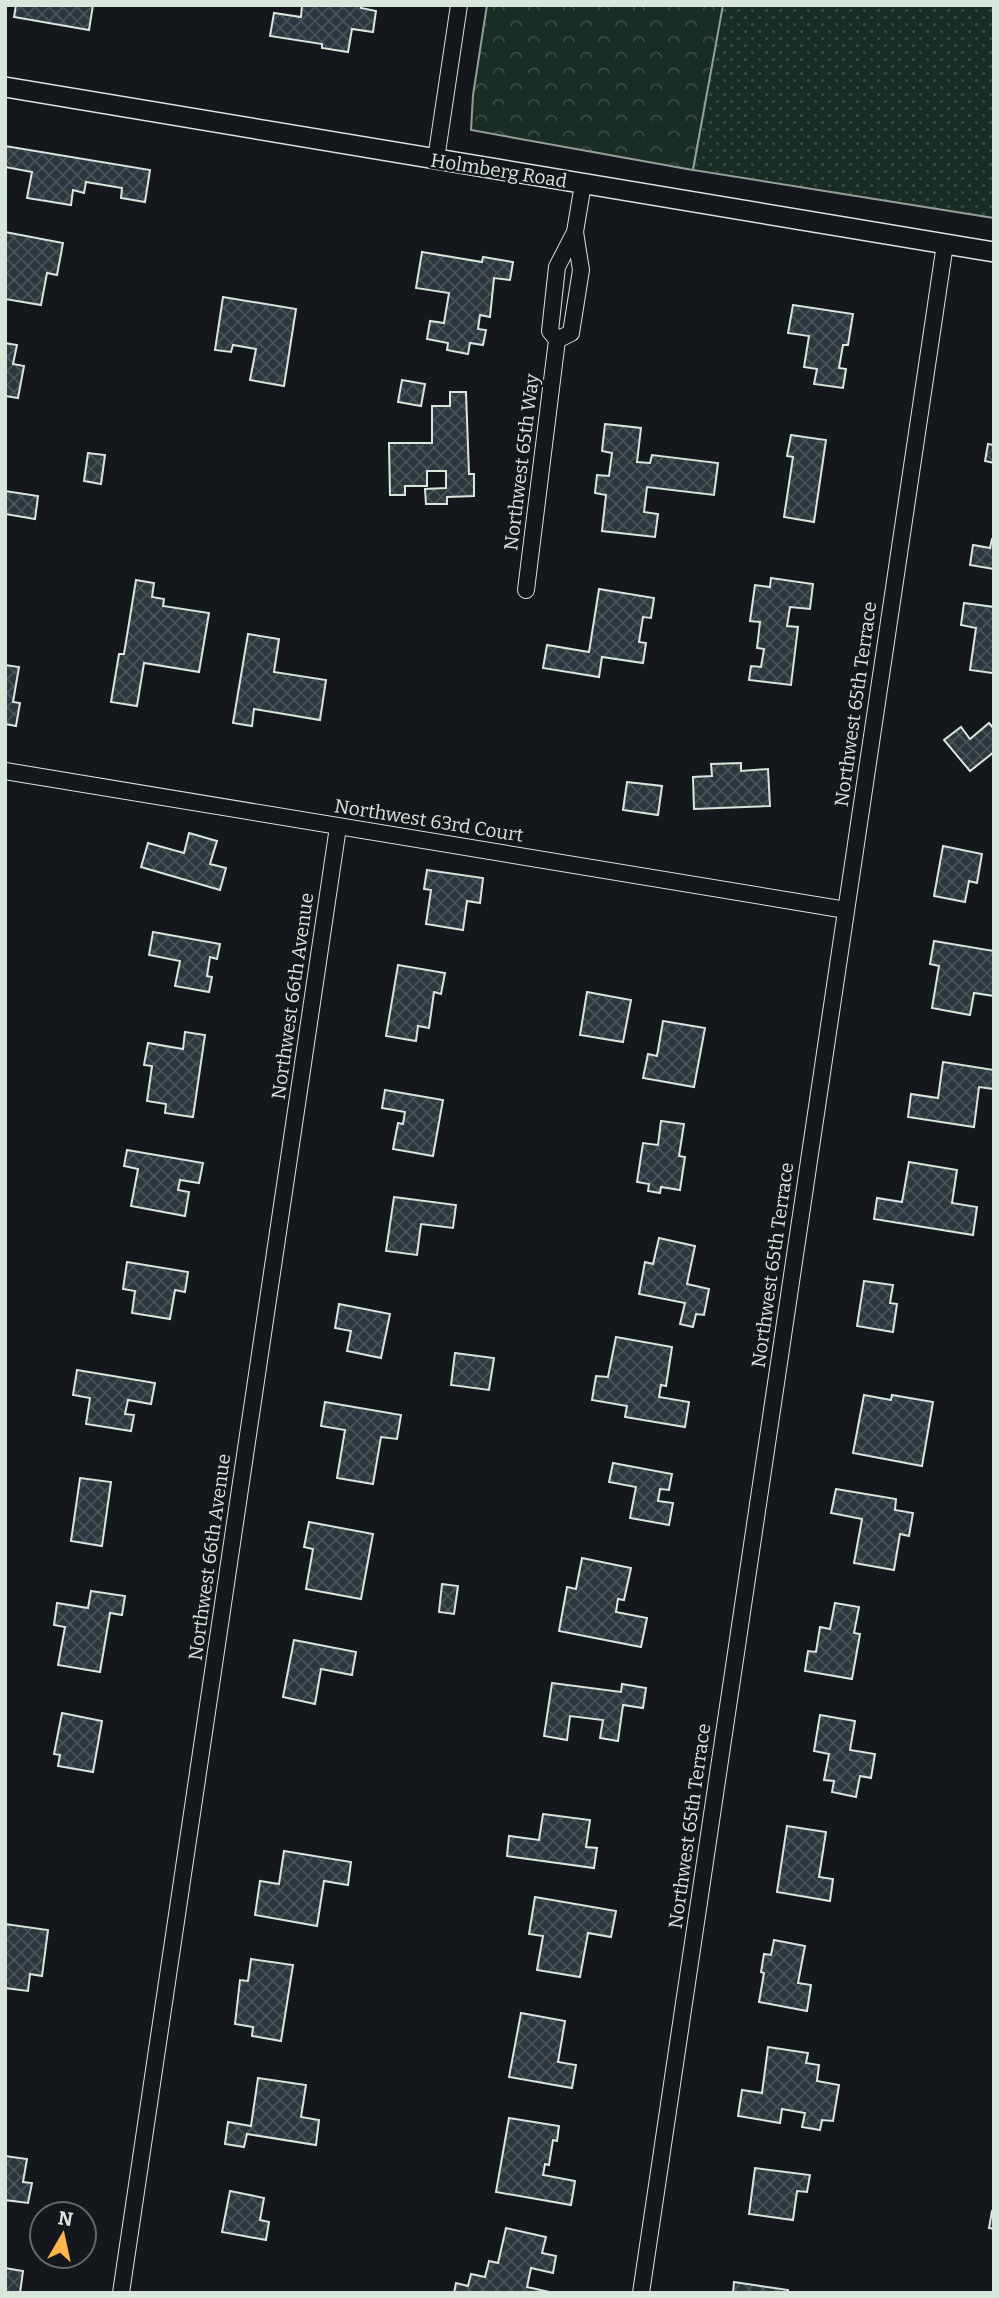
<svg xmlns="http://www.w3.org/2000/svg" width="999" height="2298" font-family="Bitter,serif">
	<style>
		.forest { fill: url(#forest-crowns); stroke: #939e99; stroke-width: 2 }
		.park { fill: url(#park-dots); stroke: #939e99; stroke-width: 2 }
		.building { fill: url(#building-cross-hatch); stroke: #d8e6dc; stroke-width: 2 }
		.lines { fill: none; stroke-linecap: round; stroke-linejoin: round }
		.minor-casing { stroke: #d8e6dc; stroke-width: 18 }
		.tertiary-casing { stroke: #d8e6dc; stroke-width: 22 }
		.minor { stroke: #14181c; stroke-width: 16 }
		.tertiary { stroke: #14181c; stroke-width: 19 }
		.labels { text-anchor: middle; stroke-width: 5; stroke-linejoin: round; paint-order: stroke }
		.street-label { font-size: 19px; fill: #d8e6dc; stroke: #14181c }
	</style>
	<defs>
		<pattern id="forest-crowns" width="20" height="18" patternUnits="userSpaceOnUse" patternTransform="scale(1.75)"><rect width="20" height="18" fill="#1a2d24"/><path d="M2 6a3 3 0 1 1 6 0M12 15a3 3 0 1 1 6 0" fill="none" stroke="#3b4b43"/></pattern>
		<pattern id="park-dots" width="8" height="8" patternUnits="userSpaceOnUse" patternTransform="scale(1.75)"><rect width="8" height="8" fill="#1a2d24"/><path d="M2 2h.1M6 6h.1" fill="none" stroke="#3b4b43" stroke-width="1.8" stroke-linecap="round"/></pattern>
		<pattern id="building-cross-hatch" width="8" height="8" patternUnits="userSpaceOnUse" patternTransform="scale(1.75)"><rect width="8" height="8" fill="#2c363c"/><path d="M0 0l8 8M0 8l8-8" fill="none" stroke="#4a5358"/></pattern>
	</defs>
	<rect width="100%" height="100%" fill="#14181c"/>
	<polygon class="forest" points="487,5 724,5 693,170 471,130 473,95"/>
	<polygon class="park" points="723,5 994,5 994,218 693,170"/>
	<g class="building">
		<polygon points="16,5 93,5 89,30 14,17"/>
		<polygon points="302,5 361,5 361,8 376,11 373,32 352,29 348,52 322,48 322,44 270,36 274,13 301,17"/>
		<polygon points="5,146 150,170 145,202 121,198 122,188 86,182 84,193 73,190 71,205 27,198 32,172 5,167"/>
		<polygon points="5,232 63,243 57,275 47,273 41,305 5,299"/>
		<polygon points="422,252 482,262 483,257 513,262 510,280 494,278 490,317 480,315 478,329 486,330 483,345 470,343 468,354 447,350 448,343 427,339 430,321 444,323 449,293 416,288"/>
		<polygon points="223,297 296,309 284,386 250,380 256,349 233,345 231,352 215,350"/>
		<polygon points="793,305 853,314 848,345 843,345 839,368 846,369 843,388 814,384 817,369 804,367 809,336 788,333"/>
		<polygon points="5,343 17,345 13,364 24,366 18,398 5,396"/>
		<polygon points="402,380 425,384 421,406 398,402"/>
		<polygon points="450,392 466,392 469,474 474,474 474,496 447,497 447,504 426,504 425,489 446,488 446,471 427,471 427,486 405,486 405,495 390,495 389,443 432,443 432,406 450,406"/>
		<polygon points="605,424 641,428 637,462 650,463 652,455 718,463 714,495 647,487 644,512 658,514 655,537 602,531 606,495 595,493 597,475 609,476 612,453 602,451"/>
		<polygon points="791,435 826,440 814,522 784,517 793,457 787,456"/>
		<polygon points="988,444 994,445 994,463 985,461"/>
		<polygon points="88,453 105,455 101,484 84,481"/>
		<polygon points="5,491 38,496 35,519 5,514"/>
		<polygon points="992,539 994,539 994,569 970,565 973,545 990,548"/>
		<polygon points="771,578 813,584 810,609 790,607 787,626 798,627 791,685 749,680 751,666 761,667 764,649 757,648 760,622 750,621 755,585 770,587"/>
		<polygon points="136,580 154,583 152,597 164,599 163,606 209,613 199,672 144,663 137,706 111,702 119,654 124,654"/>
		<polygon points="599,589 654,598 651,618 643,617 639,642 646,643 643,663 602,657 599,677 543,668 547,645 589,652"/>
		<polygon points="964,603 994,607 994,672 992,673 970,670 976,628 961,625"/>
		<polygon points="248,634 279,639 274,672 326,680 320,720 254,709 252,726 233,723"/>
		<polygon points="5,665 19,667 13,702 20,703 16,726 5,724"/>
		<polygon points="989,723 994,729 994,752 970,771 944,740 961,727 970,739"/>
		<polygon points="741,763 741,771 768,769 770,806 694,809 693,777 712,776 711,764"/>
		<polygon points="627,782 662,786 658,815 623,810"/>
		<polygon points="189,833 217,841 210,864 226,868 220,890 141,867 148,843 184,853"/>
		<polygon points="943,846 982,854 977,883 969,881 965,902 934,896"/>
		<polygon points="427,870 483,878 480,903 467,901 463,930 426,924 431,890 424,889"/>
		<polygon points="153,932 220,944 217,959 210,957 207,976 212,977 209,992 175,986 180,961 149,955"/>
		<polygon points="934,941 994,951 994,996 974,993 970,1015 932,1008 939,966 930,964"/>
		<polygon points="398,965 445,973 441,994 434,992 429,1028 418,1026 416,1041 386,1036"/>
		<polygon points="587,992 631,1000 623,1042 580,1035"/>
		<polygon points="663,1021 705,1028 694,1087 643,1078 648,1054 657,1056"/>
		<polygon points="185,1032 205,1035 193,1117 165,1113 166,1104 147,1101 152,1066 144,1065 148,1043 183,1049"/>
		<polygon points="943,1062 994,1070 994,1089 979,1087 974,1127 908,1117 911,1094 938,1098"/>
		<polygon points="385,1090 443,1100 433,1156 393,1149 398,1123 403,1124 405,1112 382,1108"/>
		<polygon points="661,1121 684,1124 679,1156 685,1157 680,1190 661,1187 660,1193 648,1191 649,1184 637,1182 643,1143 658,1145"/>
		<polygon points="127,1150 203,1163 199,1183 180,1180 178,1190 189,1192 185,1216 131,1206 138,1169 124,1166"/>
		<polygon points="909,1162 957,1170 952,1203 977,1207 973,1235 874,1219 877,1198 902,1202"/>
		<polygon points="394,1197 456,1205 453,1228 421,1224 417,1255 386,1251"/>
		<polygon points="659,1238 695,1246 687,1284 709,1289 704,1315 696,1314 693,1327 680,1324 685,1303 639,1294 645,1262 653,1264"/>
		<polygon points="127,1262 188,1272 185,1292 175,1290 170,1319 132,1313 135,1291 123,1289"/>
		<polygon points="864,1281 893,1285 890,1303 897,1304 893,1332 857,1326"/>
		<polygon points="339,1304 390,1314 381,1358 347,1351 351,1331 335,1328"/>
		<polygon points="616,1337 672,1347 666,1386 661,1385 659,1397 689,1402 685,1427 625,1417 627,1406 592,1400 596,1376 608,1377"/>
		<polygon points="455,1353 494,1358 489,1390 451,1385"/>
		<polygon points="77,1370 155,1383 151,1404 128,1400 125,1414 134,1415 131,1431 86,1424 90,1398 73,1395"/>
		<polygon points="864,1395 891,1400 892,1395 933,1402 922,1466 853,1453"/>
		<polygon points="325,1402 401,1415 397,1439 381,1437 373,1484 337,1478 345,1430 321,1426"/>
		<polygon points="613,1463 672,1474 669,1490 660,1489 658,1501 673,1503 669,1525 630,1518 636,1487 609,1482"/>
		<polygon points="80,1478 111,1482 102,1546 71,1541"/>
		<polygon points="836,1489 896,1499 895,1510 913,1513 909,1536 900,1534 894,1570 854,1563 862,1519 831,1513"/>
		<polygon points="309,1522 373,1534 361,1599 306,1589 313,1549 304,1547"/>
		<polygon points="582,1558 631,1568 624,1600 618,1599 616,1612 647,1618 641,1647 559,1631 567,1587 576,1589"/>
		<polygon points="442,1584 458,1586 454,1614 439,1612"/>
		<polygon points="91,1591 125,1596 122,1615 110,1613 100,1672 58,1665 65,1627 54,1625 57,1603 88,1608"/>
		<polygon points="835,1603 859,1607 854,1633 860,1634 852,1679 805,1671 808,1651 816,1652 820,1627 830,1629"/>
		<polygon points="294,1640 356,1652 352,1675 321,1669 315,1704 283,1697"/>
		<polygon points="552,1683 621,1692 622,1684 646,1688 643,1708 623,1705 618,1741 600,1738 603,1720 570,1716 567,1740 544,1736"/>
		<polygon points="62,1713 102,1721 93,1772 58,1766 60,1755 54,1754"/>
		<polygon points="820,1715 855,1721 850,1750 875,1754 871,1778 860,1776 856,1797 832,1792 834,1781 824,1780 829,1754 814,1751"/>
		<polygon points="543,1814 590,1820 586,1847 597,1848 594,1868 507,1856 509,1836 539,1840"/>
		<polygon points="787,1826 826,1832 819,1877 833,1879 830,1901 777,1892"/>
		<polygon points="284,1851 351,1862 348,1885 324,1881 317,1926 255,1915 260,1881 279,1884"/>
		<polygon points="535,1897 616,1911 611,1937 588,1933 580,1977 537,1970 543,1936 529,1934"/>
		<polygon points="5,1924 48,1930 42,1976 30,1974 28,1991 5,1988"/>
		<polygon points="774,1940 805,1946 798,1983 811,1985 807,2011 759,2002 764,1973 761,1972 764,1954 771,1955"/>
		<polygon points="251,1959 293,1965 281,2041 252,2036 253,2027 235,2024 240,1980 248,1981"/>
		<polygon points="521,2013 565,2021 558,2062 576,2065 572,2088 509,2077"/>
		<polygon points="768,2047 808,2053 806,2063 819,2065 817,2081 839,2085 833,2121 822,2120 820,2130 802,2127 805,2113 782,2109 780,2123 738,2116 742,2090 762,2093"/>
		<polygon points="258,2078 306,2085 301,2117 319,2120 316,2145 247,2134 244,2147 225,2144 228,2122 251,2126"/>
		<polygon points="509,2118 559,2126 557,2141 553,2140 549,2165 545,2164 543,2175 575,2181 571,2205 496,2192"/>
		<polygon points="5,2156 27,2159 23,2182 32,2183 28,2203 5,2200"/>
		<polygon points="755,2168 810,2175 807,2192 797,2191 793,2220 749,2214"/>
		<polygon points="230,2191 264,2198 260,2220 269,2222 266,2240 222,2232"/>
		<polygon points="992,2211 994,2211 994,2229 989,2228"/>
		<polygon points="506,2228 546,2237 542,2253 556,2256 553,2273 531,2268 527,2287 554,2293 454,2293 456,2283 468,2286 471,2274 485,2277 489,2261 498,2263"/>
		<polygon points="5,2268 23,2271 20,2293 5,2293"/>
		<polygon points="734,2282 788,2290 788,2293 733,2293"/>
	</g>
	<g class="lines">
		<defs>
			<g id="minor">
				<polyline points="436,159 459,5"/>
				<polyline points="557,340 571,333 581,270 575,232"/>
				<polyline points="526,590 557,340 550,331 557,267 575,232 583,184"/>
				<polyline points="5,771 846,910"/>
				<polyline points="121,2293 338,827"/>
				<polyline points="641,2293 945,244"/>
			</g>
			<polyline id="tertiary" points="5,87 994,252"/>
		</defs>
		<use href="#minor" class="minor-casing"/>
		<use href="#tertiary" class="tertiary-casing"/>
		<use href="#minor" class="minor"/>
		<use href="#tertiary" class="tertiary"/>
	</g>
	<g class="labels">
		<g class="street-label">
			<text transform="translate(499 170) rotate(9)" y="7">Holmberg Road</text>
			<text transform="translate(521 462) rotate(-83)" y="7">Northwest 65th Way</text>
			<text transform="translate(855 704) rotate(-82)" y="7">Northwest 65th Terrace</text>
			<text transform="translate(429 820) rotate(9)" y="7">Northwest 63rd Court</text>
			<text transform="translate(292 996) rotate(-82)" y="7">Northwest 66th Avenue</text>
			<text transform="translate(772 1265) rotate(-82)" y="7">Northwest 65th Terrace</text>
			<text transform="translate(209 1557) rotate(-82)" y="7">Northwest 66th Avenue</text>
			<text transform="translate(689 1826) rotate(-82)" y="7">Northwest 65th Terrace</text>
		</g>
	</g>
	<rect width="999" height="2298" fill="none" stroke="#d8e6dc" stroke-width="14"/>
	<g transform="translate(63 2235) rotate(9)"><circle r="33" fill="#14181c" stroke="#626a69" stroke-width="2"/>
	<path d="M0-5L12 26L0 18L-12 26Z" fill="#ffb74d"/>
	<text y="-10" font-size="19" font-weight="bold" text-anchor="middle" fill="#d8e6dc">N</text>
	</g>
</svg>
